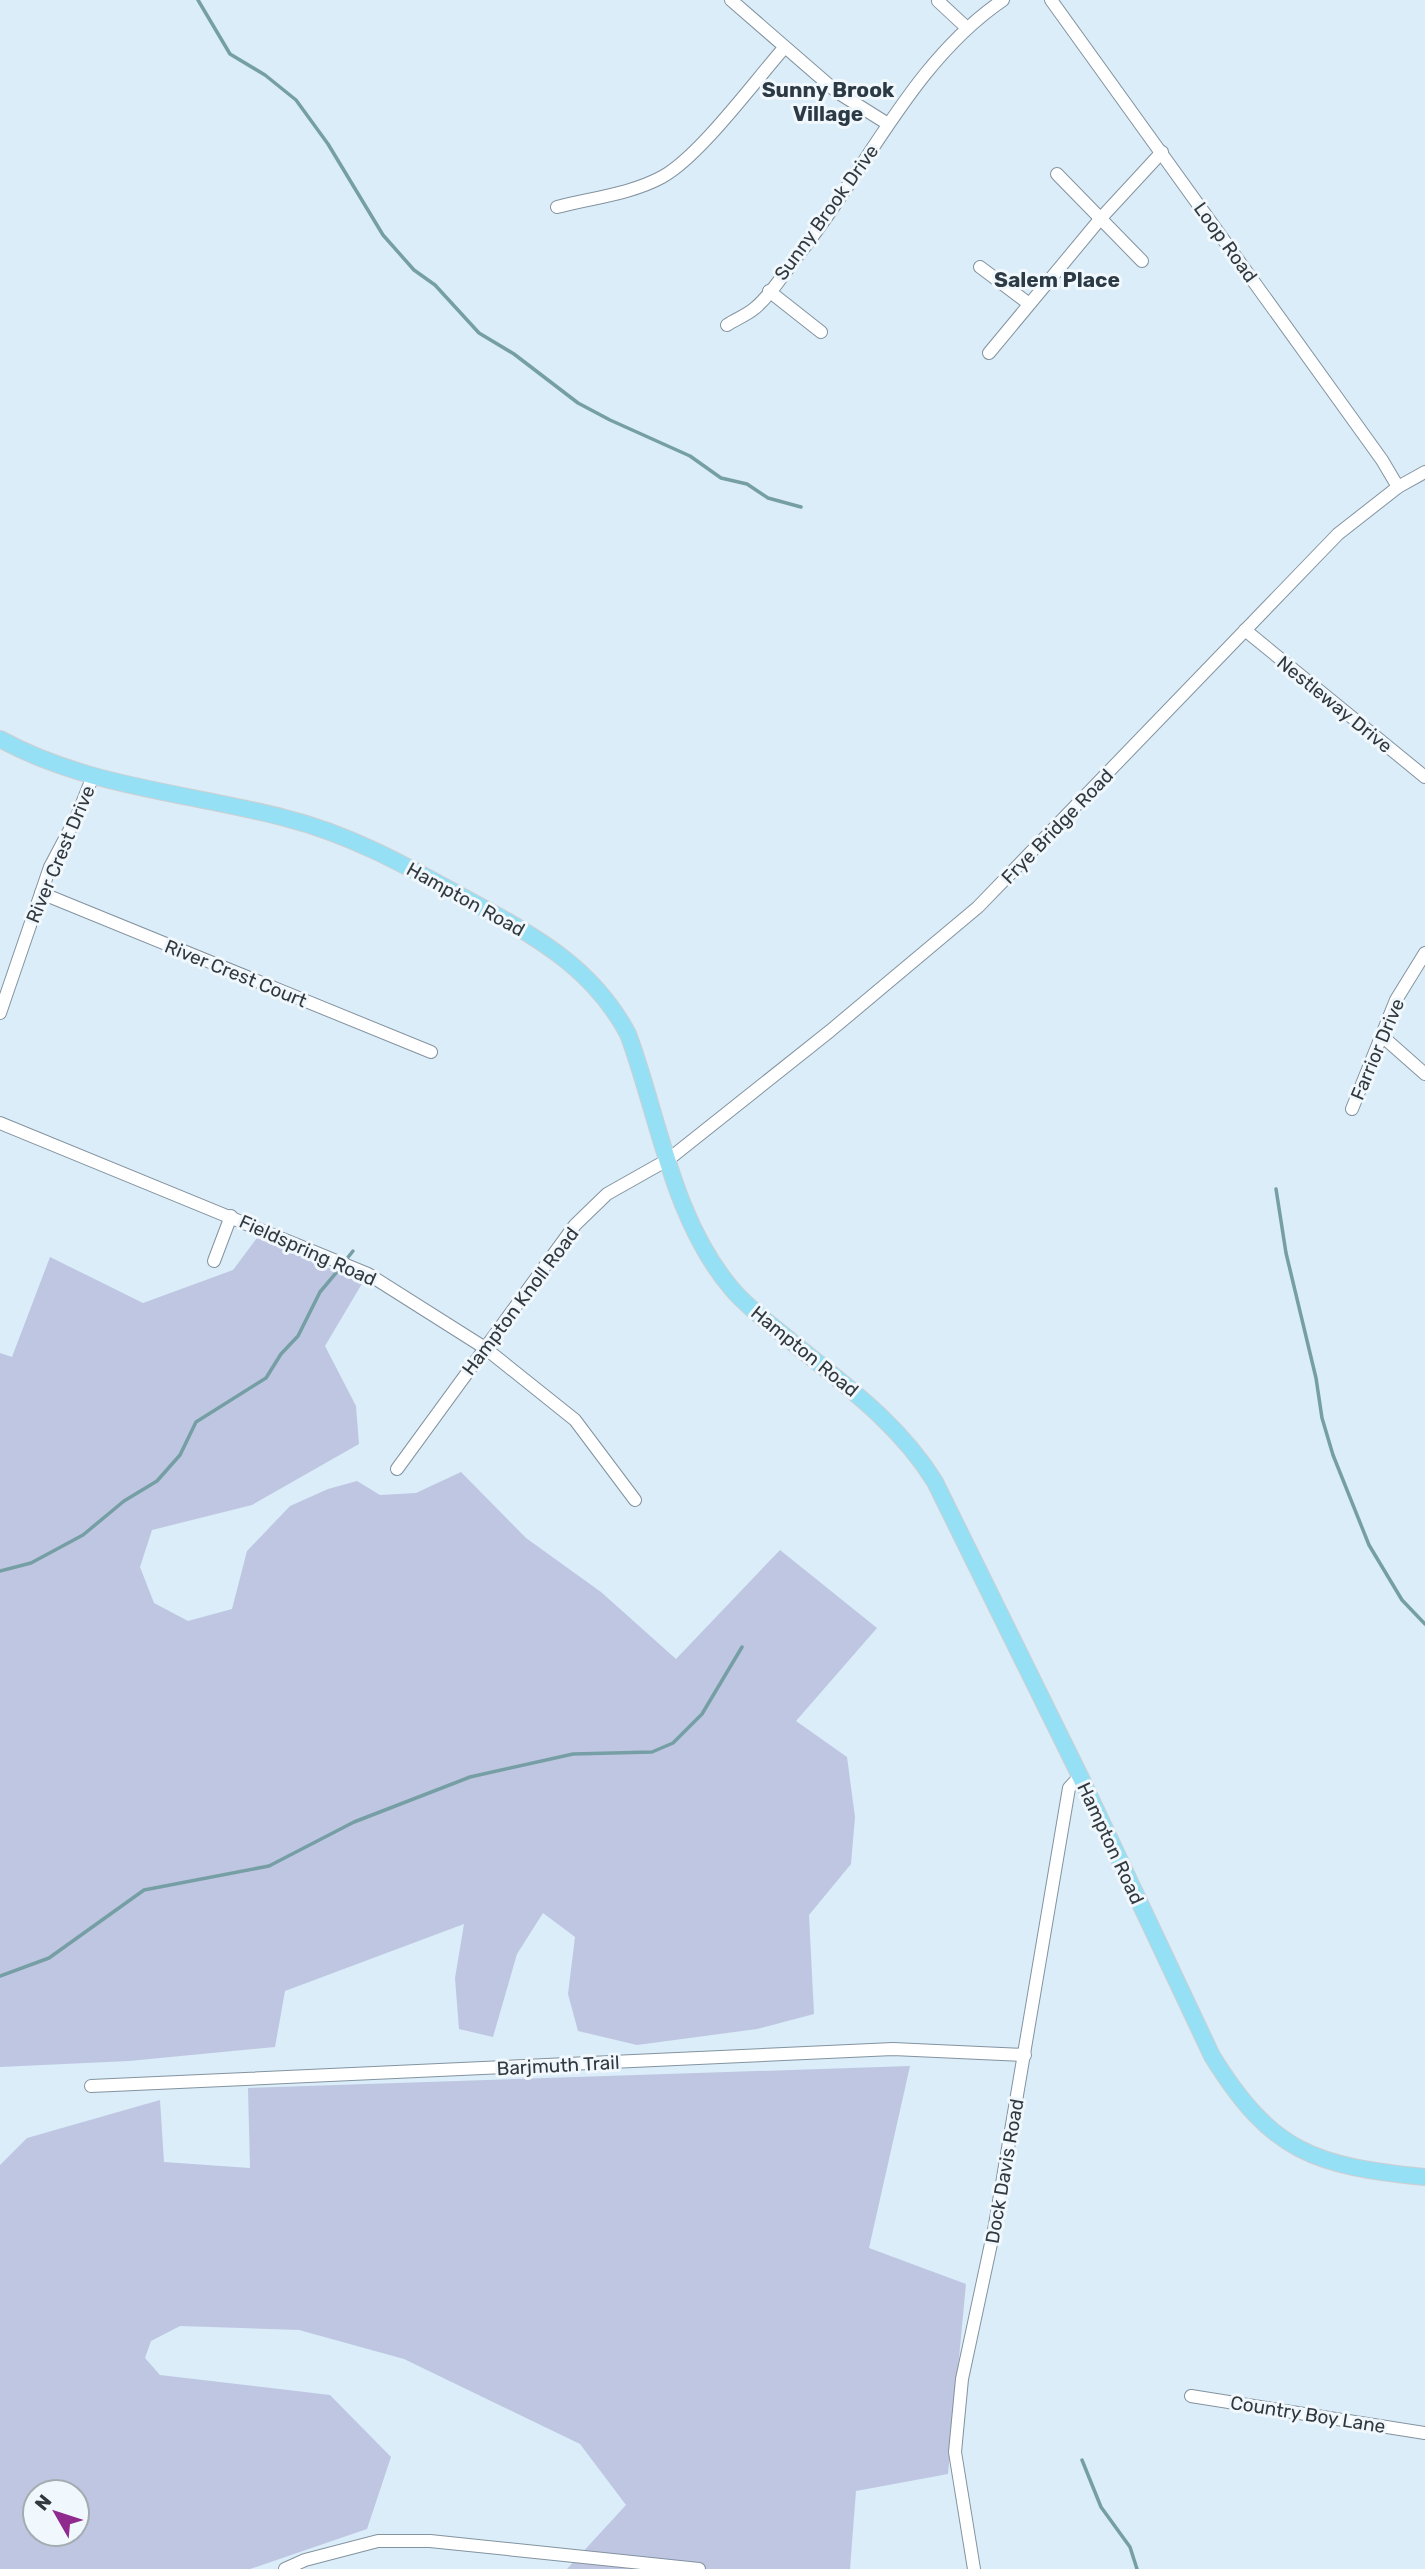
<svg xmlns="http://www.w3.org/2000/svg" width="1425" height="2569" font-family="Rubik,sans-serif">
	<style>
		.green { fill: #bfc6e2; fill-rule: evenodd }
		.lines { fill: none; stroke-linecap: round; stroke-linejoin: round }
		.stream { stroke: #759fa4; stroke-width: 3.5 }
		.minor-casing { stroke: #83939f; stroke-width: 14 }
		.major-casing { stroke: #cecfd1; stroke-width: 18 }
		.minor { stroke: #fff; stroke-width: 12 }
		.major { stroke: #96e0f5; stroke-width: 16 }
		.labels { text-anchor: middle; stroke-width: 6; stroke-linejoin: round; paint-order: stroke }
		.street-label { font-size: 19px; fill: #32393e; stroke: #f1f8fd }
		.neighbourhood-label { font-size: 21px; font-weight: bold; fill: #2b3a44; stroke: #f1f8fd }
	</style>
	<rect width="100%" height="100%" fill="#daedf9"/>
	<g class="green">
		<polygon points="257,1238 363,1282 325,1346 356,1406 359,1444 252,1505 152,1530 140,1567 154,1603 188,1621 232,1609 247,1551 290,1506 328,1489 357,1481 380,1495 416,1493 461,1472 526,1538 601,1592 676,1659 780,1550 877,1628 796,1721 847,1757 855,1817 851,1864 809,1915 814,2014 757,2029 637,2045 578,2031 568,1994 575,1937 543,1913 517,1954 493,2037 459,2029 455,1978 464,1924 285,1991 275,2047 129,2061 0,2067 0,1353 12,1357 50,1257 143,1303 233,1270"/>
		<path d="M910,2066L869,2248L966,2284L948,2474L856,2491L850,2569H567L626,2505L580,2444L404,2359L299,2330L180,2326L151,2341L145,2358L160,2375L330,2395L391,2457L367,2529L250,2569H0V2165L27,2138L160,2100L164,2162L250,2168L248,2088ZM35,2492H77V2534H35Z"/>
	</g>
	<g class="lines">
		<g class="stream">
			<polyline points="198,0 230,54 265,75 296,100 328,144 383,235 414,270 435,285 479,333 514,354 578,403 610,420 690,456 721,478 747,484 768,498 801,507"/>
			<polyline points="1276,1189 1286,1253 1316,1378 1322,1418 1333,1455 1369,1545 1402,1600 1425,1624"/>
			<polyline points="345,1261 353,1251"/>
			<polyline points="0,1571 31,1563 83,1535 124,1501 157,1481 180,1455 196,1422 266,1378 281,1354 298,1336 320,1292 341,1267"/>
			<polyline points="0,1976 49,1958 144,1890 269,1866 354,1822 470,1777 573,1754 652,1752 673,1743 702,1714 742,1647"/>
			<polyline points="1082,2460 1101,2507 1130,2547 1137,2569"/>
		</g>
		<defs>
			<g id="minor">
				<polyline points="731,0 837,92 888,124"/>
				<polyline points="1051,0 1382,460 1398,487"/>
				<polyline points="938,1 967,28"/>
				<polyline points="1057,174 1142,261"/>
				<path d="M557,207C591,198 631,194 662,177C699,157 754,82 784,48"/>
				<polyline points="980,267 1028,303"/>
				<polyline points="769,291 821,332"/>
				<path d="M727,325C736,319 747,315 755,308C772,294 785,271 799,254C866,171 912,62 1003,0"/>
				<polyline points="989,353 1101,218 1162,152"/>
				<polyline points="1245,630 1425,777"/>
				<polyline points="41,893 431,1052"/>
				<polyline points="0,1013 50,867 77,816 93,776"/>
				<polyline points="1382,1036 1425,1074"/>
				<polyline points="1352,1109 1396,1000 1425,953"/>
				<polyline points="0,1123 368,1274 485,1348 575,1420 635,1500"/>
				<polyline points="214,1261 231,1216"/>
				<polyline points="397,1469 575,1225 607,1194 669,1159 830,1031 978,907 1338,534 1398,487 1425,472"/>
				<polyline points="91,2086 893,2049 1025,2055"/>
				<polyline points="1191,2396 1425,2433"/>
				<polyline points="285,2569 305,2560 378,2541 430,2541 699,2569"/>
				<polyline points="974,2569 955,2452 962,2379 995,2225 1069,1788 1080,1776"/>
			</g>
			<path id="major" d="M0,739C87,787 190,793 285,818C358,836 422,875 487,910C546,942 596,974 628,1034C659,1117 672,1219 732,1289C748,1308 768,1322 787,1338C841,1382 898,1422 935,1482L1080,1776L1212,2056C1272,2153 1315,2166 1425,2177"/>
		</defs>
		<use href="#minor" class="minor-casing"/>
		<use href="#major" class="major-casing"/>
		<use href="#minor" class="minor"/>
		<use href="#major" class="major"/>
	</g>
	<g class="labels">
		<g class="street-label">
			<text transform="translate(826 212) rotate(-54)" y="7">Sunny Brook Drive</text>
			<text transform="translate(1226 242) rotate(54)" y="7">Loop Road</text>
			<text transform="translate(1335 704) rotate(39)" y="7">Nestleway Drive</text>
			<text transform="translate(1057 826) rotate(-46)" y="7">Frye Bridge Road</text>
			<text transform="translate(60 854) rotate(-67)" y="7">River Crest Drive</text>
			<text transform="translate(466 899) rotate(29)" y="7">Hampton Road</text>
			<text transform="translate(236 973) rotate(22)" y="7">River Crest Court</text>
			<text transform="translate(1377 1049) rotate(-67)" y="7">Farrior Drive</text>
			<text transform="translate(308 1250) rotate(24)" y="7">Fieldspring Road</text>
			<text transform="translate(520 1301) rotate(-53)" y="7">Hampton Knoll Road</text>
			<text transform="translate(805 1351) rotate(39)" y="7">Hampton Road</text>
			<text transform="translate(1111 1843) rotate(65)" y="7">Hampton Road</text>
			<text transform="translate(558 2065) rotate(-3)" y="7">Barjmuth Trail</text>
			<text transform="translate(1004 2171) rotate(-80)" y="7">Dock Davis Road</text>
			<text transform="translate(1308 2414) rotate(9)" y="7">Country Boy Lane</text>
		</g>
		<g class="neighbourhood-label">
			<text x="828" y="97">Sunny Brook<tspan x="828" dy="24">Village</tspan></text>
			<text x="1057" y="287">Salem Place</text>
		</g>
	</g>
	<g transform="translate(56 2513) rotate(309)"><circle r="33" fill="#f1f8fd" stroke="#a5acb1" stroke-width="2"/>
	<path d="M0-5L12 26L0 18L-12 26Z" fill="#912a8f"/>
	<text y="-10" font-size="19" font-weight="bold" text-anchor="middle" fill="#32393e">N</text>
	</g>
</svg>
